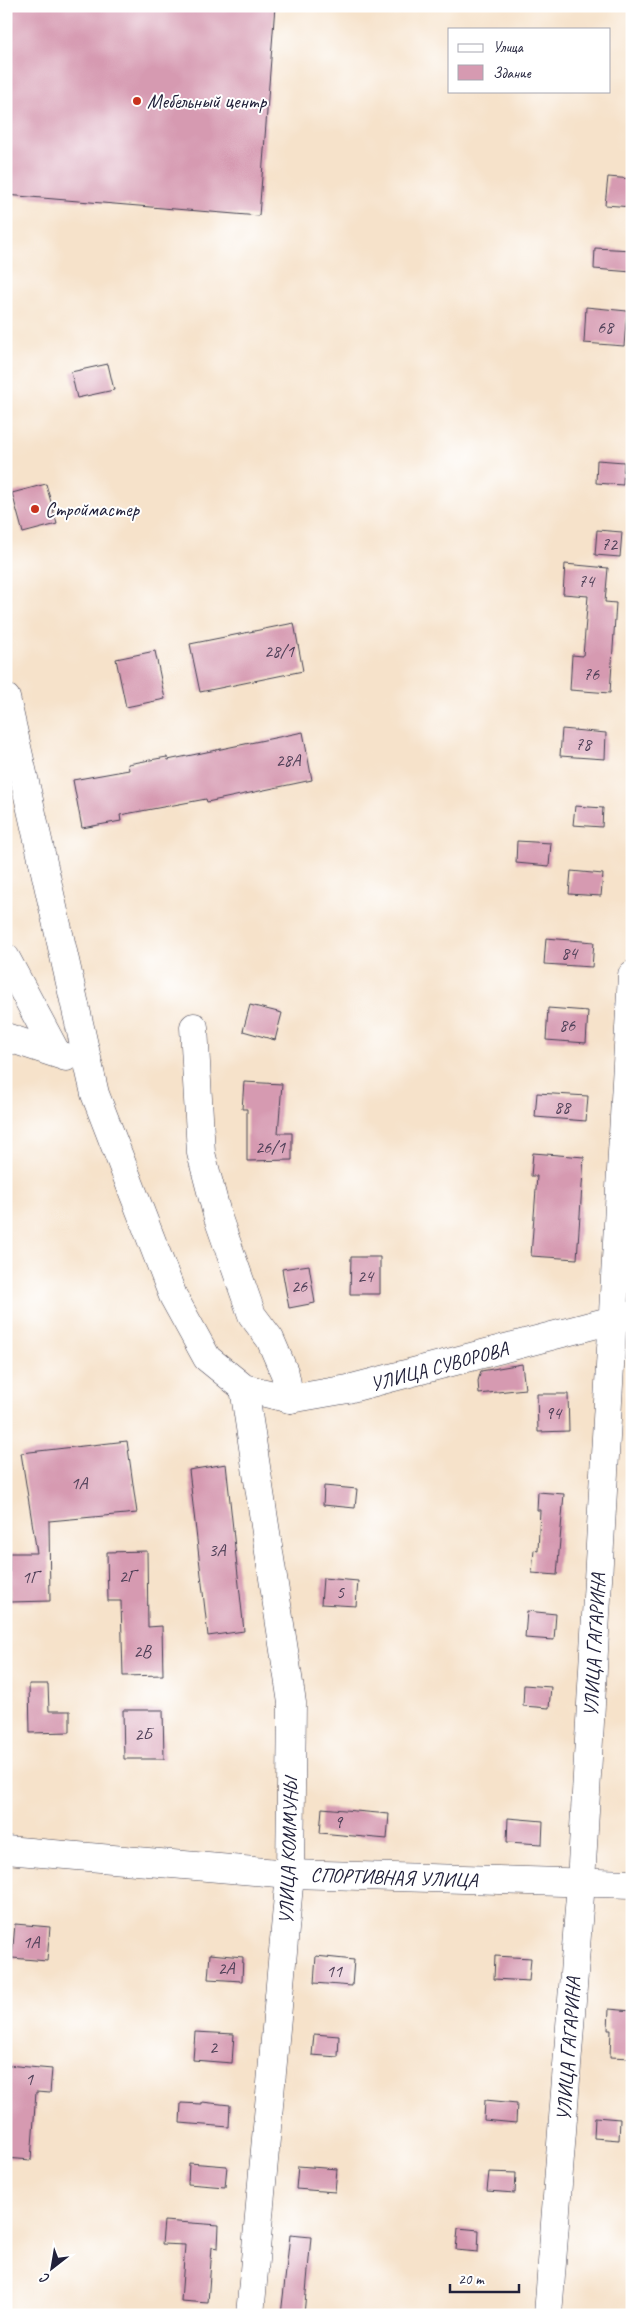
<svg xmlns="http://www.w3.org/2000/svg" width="638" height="2321" font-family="Caveat,sans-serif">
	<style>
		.building { fill: #d69ab1 }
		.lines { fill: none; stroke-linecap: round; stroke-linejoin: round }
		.minor-casing { stroke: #423f50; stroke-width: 29 }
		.minor { stroke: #fff; stroke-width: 28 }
		.poi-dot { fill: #c8321e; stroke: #fff; stroke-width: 2 }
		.labels { text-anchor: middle; stroke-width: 4; stroke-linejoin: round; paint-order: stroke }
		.number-label { font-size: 18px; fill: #4f4058 }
		.poi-label { font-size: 20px; fill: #22223b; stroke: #fff; text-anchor: start }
		.street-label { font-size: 20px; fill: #22223b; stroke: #fff }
	</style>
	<rect width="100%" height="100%" fill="#fff"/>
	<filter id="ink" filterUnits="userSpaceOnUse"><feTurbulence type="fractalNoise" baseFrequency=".02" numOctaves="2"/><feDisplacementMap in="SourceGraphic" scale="10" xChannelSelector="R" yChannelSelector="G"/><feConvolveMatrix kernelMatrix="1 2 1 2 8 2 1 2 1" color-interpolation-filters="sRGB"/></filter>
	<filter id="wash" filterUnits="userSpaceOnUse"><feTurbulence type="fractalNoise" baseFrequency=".0096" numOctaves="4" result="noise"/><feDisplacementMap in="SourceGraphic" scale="20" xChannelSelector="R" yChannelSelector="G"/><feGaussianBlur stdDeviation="1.12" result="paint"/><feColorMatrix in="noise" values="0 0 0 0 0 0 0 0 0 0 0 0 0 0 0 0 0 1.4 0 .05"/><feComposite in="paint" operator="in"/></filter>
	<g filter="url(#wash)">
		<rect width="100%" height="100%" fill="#f6e2ca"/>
		<g id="blocks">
			<g class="building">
				<polygon points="6,6 275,6 259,216 6,195"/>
				<polygon points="608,177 632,179 632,207 605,205"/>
				<polygon points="595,248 632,250 632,272 594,269"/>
				<polygon points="586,307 627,311 624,346 584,343"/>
				<polygon points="108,364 114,390 77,398 71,372"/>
				<polygon points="597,460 624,462 623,485 596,483"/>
				<polygon points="46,484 57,524 23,533 12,493"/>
				<polygon points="597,530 622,532 620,557 595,555"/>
				<polygon points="565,564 608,568 605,602 616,603 610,693 570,690 572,655 583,656 588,596 563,594"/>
				<polygon points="294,623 303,671 200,692 190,644"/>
				<polygon points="155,651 165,699 126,707 116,659"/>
				<polygon points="562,729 606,733 605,759 560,756"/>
				<polygon points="303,732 312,780 207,802 206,799 120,815 121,821 82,828 73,780 129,770 128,764 167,757 168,760"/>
				<polygon points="575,806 603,808 602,827 573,825"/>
				<polygon points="517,841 551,843 549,866 516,863"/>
				<polygon points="571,871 603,874 601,896 569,894"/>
				<polygon points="546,938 594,942 592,967 544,964"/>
				<polygon points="250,1005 282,1013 275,1040 243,1031"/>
				<polygon points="548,1008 588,1011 586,1043 546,1040"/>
				<polygon points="244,1082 282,1084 278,1133 292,1133 292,1160 247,1161 247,1109 242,1109"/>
				<polygon points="537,1093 588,1096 586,1121 535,1117"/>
				<polygon points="533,1153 584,1157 577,1259 531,1256 537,1176 531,1176"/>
				<polygon points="351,1257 380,1257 380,1294 350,1294"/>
				<polygon points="309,1265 315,1303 289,1308 282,1269"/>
				<polygon points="522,1364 525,1389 479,1394 478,1381 481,1371"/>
				<polygon points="537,1394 568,1394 569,1431 538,1432"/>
				<polygon points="127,1441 137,1513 49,1521 50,1601 10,1602 9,1553 37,1553 21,1453"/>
				<polygon points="226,1464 244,1631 208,1636 189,1470"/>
				<polygon points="324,1486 357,1489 355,1508 323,1505"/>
				<polygon points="538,1492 564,1494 557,1575 532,1573 534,1550 538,1551 540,1510 537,1510"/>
				<polygon points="147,1551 148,1627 162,1626 163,1675 123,1676 121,1601 108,1601 107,1552"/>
				<polygon points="323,1578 358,1581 356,1606 321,1604"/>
				<polygon points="527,1611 556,1614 554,1640 525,1638"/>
				<polygon points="29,1684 48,1684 49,1711 70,1711 70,1732 30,1733"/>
				<polygon points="524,1685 551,1687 549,1708 523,1706"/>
				<polygon points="123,1710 163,1710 164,1759 124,1759"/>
				<polygon points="322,1808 389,1814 387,1839 320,1833"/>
				<polygon points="508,1818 543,1821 542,1844 507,1842"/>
				<polygon points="15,1924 50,1927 47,1961 12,1958"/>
				<polygon points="210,1954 243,1957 242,1981 208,1979"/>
				<polygon points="316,1956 354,1960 352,1986 314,1983"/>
				<polygon points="495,1956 531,1958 529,1981 494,1979"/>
				<polygon points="609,2009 632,2011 632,2058 610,2057 611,2030 608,2030"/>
				<polygon points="195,2032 234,2034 232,2063 193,2060"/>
				<polygon points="314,2034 339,2036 338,2057 312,2055"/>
				<polygon points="6,2065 52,2069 50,2093 36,2092 31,2160 6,2158"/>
				<polygon points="485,2100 517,2103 516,2123 484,2120"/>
				<polygon points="202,2102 230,2105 229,2127 180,2123 181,2103 202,2104"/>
				<polygon points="595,2117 620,2119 619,2140 594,2138"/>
				<polygon points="189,2163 227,2166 225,2187 188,2184"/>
				<polygon points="298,2166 337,2169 335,2192 296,2189"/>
				<polygon points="489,2172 516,2173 515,2193 487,2191"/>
				<polygon points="164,2221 219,2225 218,2248 212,2247 208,2303 181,2301 185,2245 162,2244"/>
				<polygon points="458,2228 479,2230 478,2252 456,2250"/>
				<polygon points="290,2235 311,2237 304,2315 281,2315"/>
			</g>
		</g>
	</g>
	<g filter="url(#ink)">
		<use href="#blocks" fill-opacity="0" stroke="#423f50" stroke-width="1"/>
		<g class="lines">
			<defs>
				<g id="minor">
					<polyline points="6,698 95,1094 173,1296 207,1358 244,1388 290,1399 348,1389 632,1315"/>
					<polyline points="6,958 56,1052"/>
					<polyline points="194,1027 201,1153 218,1218 252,1315 270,1339 285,1374 290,1399"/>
					<polyline points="6,1037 66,1057"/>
					<polyline points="244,1388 292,1703 290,1874 250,2315"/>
					<polyline points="6,1850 290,1874 632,1884"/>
					<polyline points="548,2315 581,1882 632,975"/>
				</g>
			</defs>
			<use href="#minor" class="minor-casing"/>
			<use href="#minor" class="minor"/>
		</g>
	</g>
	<g class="poi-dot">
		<circle cx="137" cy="101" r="5"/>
		<circle cx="35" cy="509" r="5"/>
	</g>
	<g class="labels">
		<g class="number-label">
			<text x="605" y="333">68</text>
			<text x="609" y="550">72</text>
			<text x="586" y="587">74</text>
			<text x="279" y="657">28/1</text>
			<text x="591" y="680">76</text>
			<text x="583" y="750">78</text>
			<text x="288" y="766">28А</text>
			<text x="569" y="959">84</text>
			<text x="567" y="1031">86</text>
			<text x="562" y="1113">88</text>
			<text x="270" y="1153">26/1</text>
			<text x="365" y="1282">24</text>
			<text x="299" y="1292">26</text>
			<text x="553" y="1419">94</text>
			<text x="79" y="1489">1А</text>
			<text x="217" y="1556">3А</text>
			<text x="127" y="1582">2Г</text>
			<text x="30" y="1583">1Г</text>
			<text x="340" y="1598">5</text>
			<text x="142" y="1657">2В</text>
			<text x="143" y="1740">2Б</text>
			<text x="338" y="1828">9</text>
			<text x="31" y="1948">1А</text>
			<text x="226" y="1974">2А</text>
			<text x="334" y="1977">11</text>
			<text x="213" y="2053">2</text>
			<text x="29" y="2085">1</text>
		</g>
		<g class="poi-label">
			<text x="147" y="108">Мебельный центр</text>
			<text x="45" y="516">Строймастер</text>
		</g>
		<g class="street-label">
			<text transform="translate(439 1366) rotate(-15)" y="7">УЛИЦА СУВОРОВА</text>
			<text transform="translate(594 1645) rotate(-87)" y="7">УЛИЦА ГАГАРИНА</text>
			<text transform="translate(288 1851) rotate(-88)" y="7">УЛИЦА КОММУНЫ</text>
			<text transform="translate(394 1877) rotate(2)" y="7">СПОРТИВНАЯ УЛИЦА</text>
			<text transform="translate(568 2049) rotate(-86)" y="7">УЛИЦА ГАГАРИНА</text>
		</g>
	</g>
	<rect width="638" height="2321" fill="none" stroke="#fff" stroke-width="25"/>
	<rect x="448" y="28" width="162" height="65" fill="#ffffff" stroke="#a7a7b1"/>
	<rect x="458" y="44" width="25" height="8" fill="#ffffff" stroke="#a7a7b1"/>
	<text x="493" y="52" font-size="15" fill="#22223b">Улица</text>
	<rect x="458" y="65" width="25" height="15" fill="#d69ab1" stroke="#a7a7b1"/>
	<text x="493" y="78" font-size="15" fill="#22223b">Здание</text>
	<g transform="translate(52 2268) rotate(211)" stroke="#ffffff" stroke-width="4" paint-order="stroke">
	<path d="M0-4L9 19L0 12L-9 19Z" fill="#22223b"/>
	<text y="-8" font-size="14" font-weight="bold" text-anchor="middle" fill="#22223b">С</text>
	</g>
	<path d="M450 2284v8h69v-8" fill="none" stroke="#22223b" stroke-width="2.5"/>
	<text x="458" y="2284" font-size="15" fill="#22223b" stroke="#ffffff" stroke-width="4" paint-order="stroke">20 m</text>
</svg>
